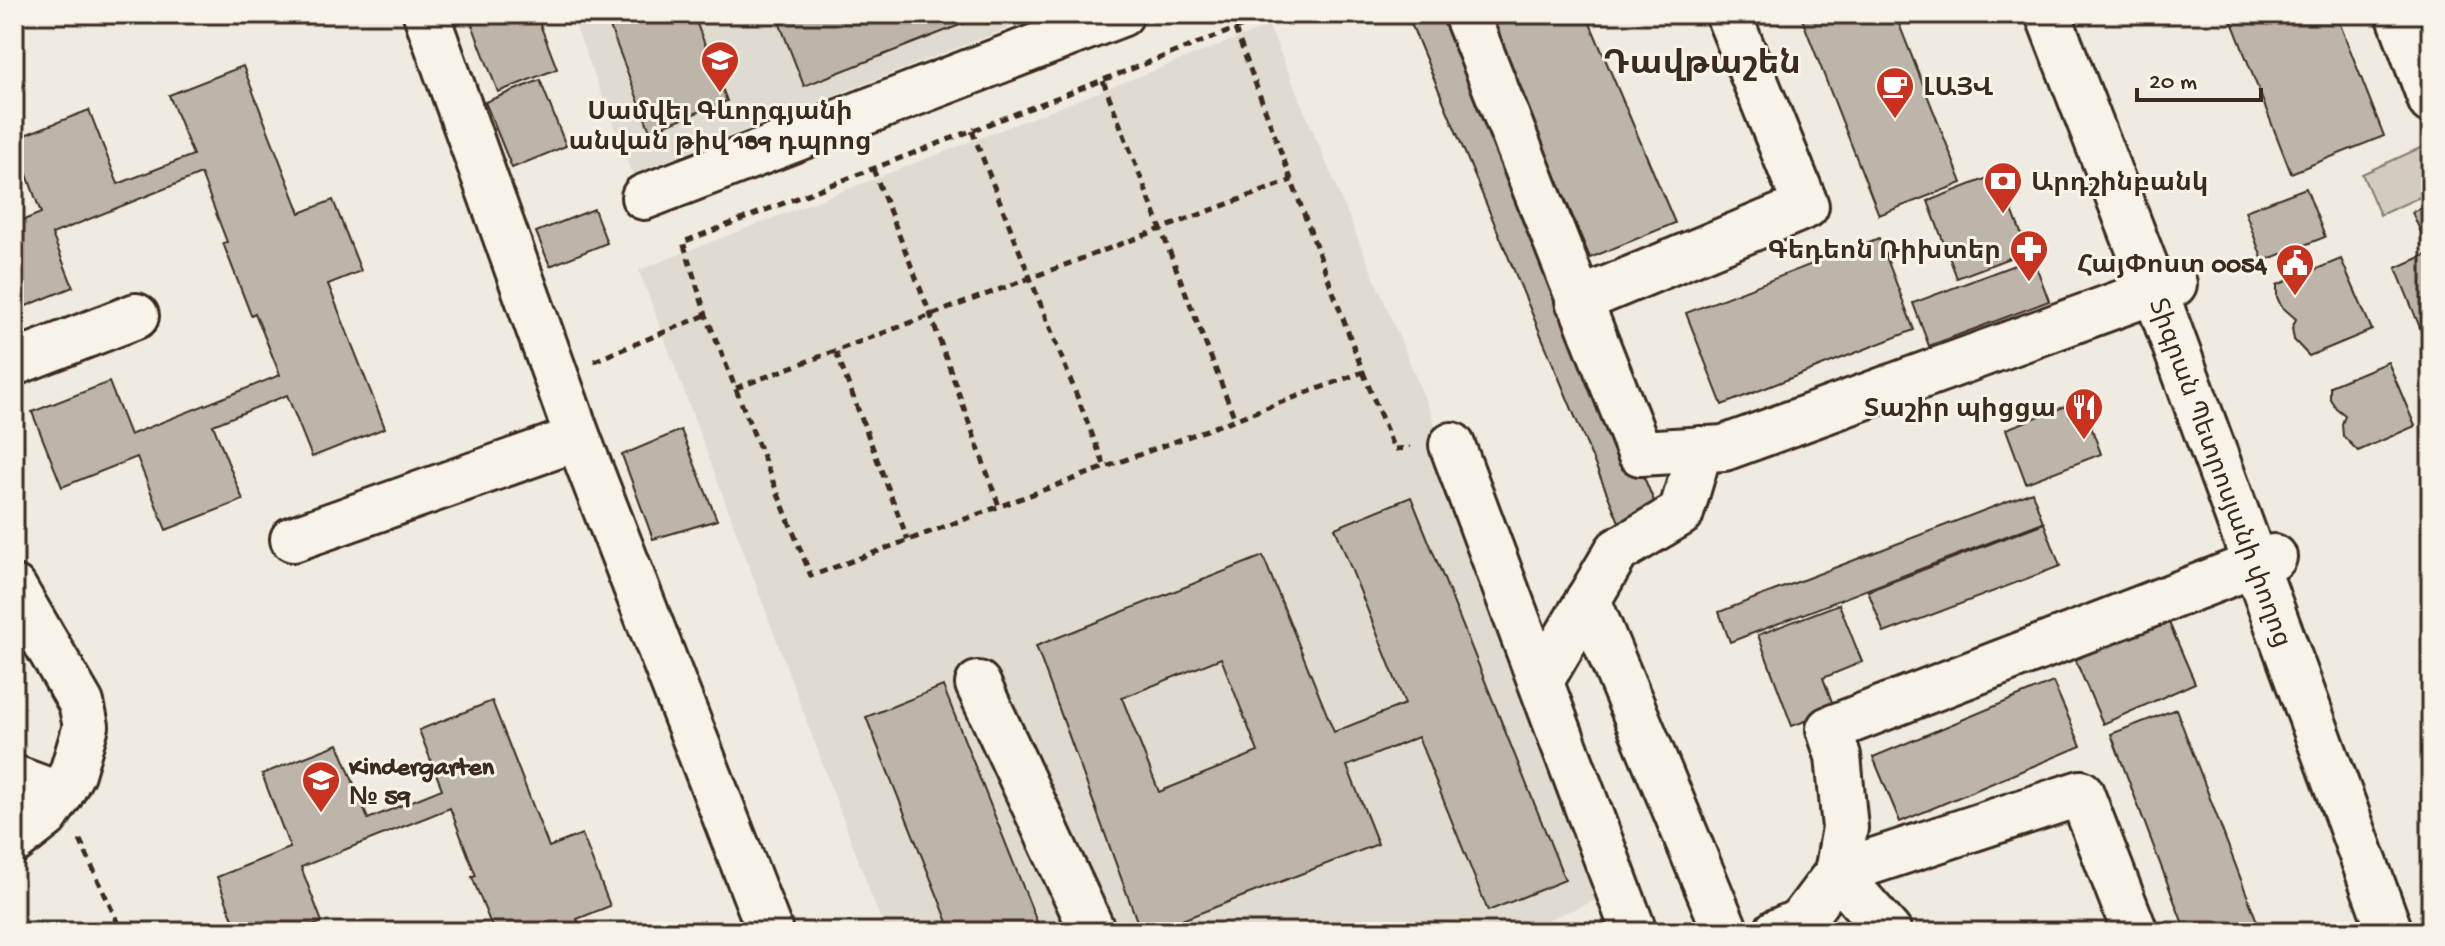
<svg xmlns="http://www.w3.org/2000/svg" width="2445" height="946" font-family="'Gochi Hand','Noto Sans Armenian',sans-serif">
	<style>
		.built { fill: #e0dbd0 }
		.green { fill: #d1cbc0; stroke: #867a6f; stroke-width: 2 }
		.building { fill: #bdb5aa; stroke: #3b2a1e; stroke-width: 2; fill-rule: evenodd }
		.lines { fill: none; stroke-linecap: round; stroke-linejoin: round }
		.minor-casing { stroke: #3b2a1e; stroke-width: 50 }
		.major-casing { stroke: #3b2a1e; stroke-width: 50 }
		.path { stroke: #3b2a1e; stroke-width: 5; stroke-dasharray: 8 6; stroke-linecap: butt }
		.minor { stroke: #f7f3e8; stroke-width: 44 }
		.major { stroke: #f7f3e8; stroke-width: 44 }
		.labels { text-anchor: middle; stroke-width: 6; stroke-linejoin: round; paint-order: stroke }
		.poi-label { font-size: 26px; font-weight: bold; fill: #3b2a1e; stroke: #f7f3e8; text-anchor: start }
		.street-label { font-size: 26px; fill: #3b2a1e; stroke: #f7f3e8 }
		.district-label { font-size: 34px; font-weight: bold; fill: #3b2a1e; stroke: #f7f3e8 }
	</style>
	<rect width="100%" height="100%" fill="#efebe0"/>
	<filter id="ink" filterUnits="userSpaceOnUse"><feTurbulence type="fractalNoise" baseFrequency=".0125" numOctaves="2"/><feDisplacementMap in="SourceGraphic" scale="16" xChannelSelector="R" yChannelSelector="G"/><feConvolveMatrix kernelMatrix="1 2 1 2 8 2 1 2 1" color-interpolation-filters="sRGB"/></filter>
	<g filter="url(#ink)">
		<g class="built">
			<polygon points="571,14 1045,14 632,174"/>
			<polygon points="1269,26 1629,887 1517,932 885,932 639,270"/>
		</g>
		<polygon class="green" points="2431,143 2431,192 2380,215 2362,174"/>
		<g class="building">
			<polygon points="468,14 536,14 557,69 498,92"/>
			<polygon points="605,14 693,14 727,101 650,131"/>
			<polygon points="776,14 988,14 804,86"/>
			<polygon points="1407,14 1451,14 1661,518 1624,534"/>
			<polygon points="1516,14 1586,14 1675,223 1590,258 1492,24"/>
			<polygon points="1800,14 1895,14 1962,183 1879,215"/>
			<polygon points="2229,14 2336,14 2384,136 2291,173"/>
			<polygon points="243,66 300,213 333,200 361,271 328,284 385,428 312,457 287,395 213,425 243,500 166,530 137,457 62,487 32,412 109,382 130,435 280,375 255,313 251,315 223,243 227,242 201,174 52,234 73,287 14,311 14,224 41,213 14,139 89,110 118,184 193,155 169,95"/>
			<polygon points="540,80 566,146 512,168 485,102"/>
			<polygon points="1998,174 2028,251 1957,278 1928,201"/>
			<polygon points="2306,188 2325,237 2263,261 2245,211"/>
			<polygon points="2431,204 2431,355 2396,268 2430,253 2412,212"/>
			<polygon points="594,209 607,243 550,266 536,232"/>
			<polygon points="1879,238 1914,330 1722,405 1686,313"/>
			<polygon points="2033,258 2049,301 1929,346 1913,303"/>
			<polygon points="2341,259 2372,330 2309,356 2294,340 2292,328 2296,319 2281,306 2277,297 2277,285"/>
			<polygon points="2388,362 2415,426 2358,451 2343,436 2342,424 2345,415 2336,408 2330,399 2330,386"/>
			<polygon points="2066,406 2070,416 2085,410 2101,454 2026,483 2006,429"/>
			<polygon points="681,430 717,520 653,539 622,455"/>
			<polygon points="2032,492 2043,522 1730,642 1719,612"/>
			<path d="M1411,497L1565,880L1488,911L1418,737L1347,766L1378,844L1151,932H1141L1036,646L1263,556L1334,732L1405,704L1335,528ZM1221,658L1258,752L1159,792L1122,698Z"/>
			<polygon points="2044,523 2060,566 1884,633 1868,591"/>
			<polygon points="1839,604 1862,662 1823,678 1835,710 1792,726 1758,635"/>
			<polygon points="2167,618 2195,683 2103,724 2075,659"/>
			<polygon points="2053,682 2081,746 1900,822 1873,757"/>
			<polygon points="943,686 1041,932 952,932 866,717"/>
			<polygon points="492,701 549,847 582,834 610,906 577,919 583,932 494,932 472,877 476,876 450,808 301,867 322,922 296,932 238,932 217,877 290,848 262,774 338,744 368,819 442,789 419,730"/>
			<polygon points="2176,709 2261,932 2186,932 2111,734"/>
		</g>
		<g class="lines">
			<defs>
				<g id="minor">
					<polyline points="426,14 578,438 770,932"/>
					<polyline points="1466,14 1640,453 1724,448 2174,284"/>
					<polyline points="2399,14 2431,101"/>
					<polyline points="644,197 1121,14"/>
					<polyline points="1578,301 1806,206 1728,14"/>
					<polyline points="14,363 136,316"/>
					<polyline points="1452,445 1634,932"/>
					<polyline points="293,539 578,438"/>
					<polyline points="14,588 81,703 86,726 72,773 60,795 46,816 14,841"/>
					<polyline points="1588,600 1726,932"/>
					<polyline points="1541,681 1617,551 1681,513 1700,449"/>
					<polyline points="978,684 1093,932"/>
					<polyline points="14,778 60,795"/>
					<polyline points="1776,932 1801,921 1837,873 1845,828 1838,756 1829,729 2274,557"/>
					<polyline points="1889,932 1837,873 2081,793 2135,932"/>
				</g>
				<g id="major">
					<path id="s1" d="M2048,14L2155,291L2390,932"/>
				</g>
			</defs>
			<use href="#minor" class="minor-casing"/>
			<use href="#major" class="major-casing"/>
			<g class="path">
				<polygon points="1235,29 1363,372 811,576 706,315 683,242"/>
				<polyline points="1235,29 1273,14"/>
				<polyline points="1103,81 1235,419"/>
				<polyline points="972,131 1105,467"/>
				<polyline points="873,169 931,316 999,506"/>
				<polyline points="836,352 908,540"/>
				<polyline points="594,361 706,315"/>
				<polyline points="1363,372 1394,449 1410,448"/>
				<polyline points="736,388 1292,180"/>
				<polyline points="80,840 122,932"/>
			</g>
			<use href="#minor" class="minor"/>
			<use href="#major" class="major"/>
		</g>
	</g>
	<defs>
		<symbol id="school-pin" viewBox="-11 -11 22 30"><path d="M0 17L-7.5 6A9.5 9.5 0 1 1 7.5 6Z" fill="#c8321e" stroke="#f7f3e8"/><path d="M0-5L7-2L0 1L-7-2ZM-4 1L0 2.5L4 1V4Q0 6-4 4Z" fill="#fff"/></symbol>
		<symbol id="cafe-pin" viewBox="-11 -11 22 30"><path d="M0 17L-7.5 6A9.5 9.5 0 1 1 7.5 6Z" fill="#c8321e" stroke="#f7f3e8"/><path d="M-5.5-4.5H6V0H3Q3 3.5 0 3.5H-2.5Q-5.5 3.5-5.5 0ZM3-3.2v2h1.7v-2ZM-6 4.5H4V6H-6Z" fill="#fff"/></symbol>
		<symbol id="bank-pin" viewBox="-11 -11 22 30"><path d="M0 17L-7.5 6A9.5 9.5 0 1 1 7.5 6Z" fill="#c8321e" stroke="#f7f3e8"/><path d="M-6-4H6V4H-6ZM0-2.3a2.3 2.3 0 1 0 0 4.6a2.3 2.3 0 1 0 0-4.6Z" fill="#fff"/></symbol>
		<symbol id="pharmacy-pin" viewBox="-11 -11 22 30"><path d="M0 17L-7.5 6A9.5 9.5 0 1 1 7.5 6Z" fill="#c8321e" stroke="#f7f3e8"/><path d="M-2-6h4v4h4v4h-4v4h-4v-4h-4v-4h4Z" fill="#fff"/></symbol>
		<symbol id="civic-pin" viewBox="-11 -11 22 30"><path d="M0 17L-7.5 6A9.5 9.5 0 1 1 7.5 6Z" fill="#c8321e" stroke="#f7f3e8"/><path d="M-.6-6.5H3V-4.5H.6V-3L4-1V1h2V6H-6V1h2V-1L-.6-3ZM-1.2 2.5V6h2.4V2.5Z" fill="#fff"/></symbol>
		<symbol id="restaurant-pin" viewBox="-11 -11 22 30"><path d="M0 17L-7.5 6A9.5 9.5 0 1 1 7.5 6Z" fill="#c8321e" stroke="#f7f3e8"/><path d="M-5-6h1v4h1v-4h1v4h1v-4h1v5L-1.5 .5V6h-2V.5L-5-1ZM5-6V6H3V1.5H1.5Q1.5-4 5-6Z" fill="#fff"/></symbol>
	</defs>
	<g fill-rule="evenodd">
		<use href="#school-pin" x="698" y="38" width="44" height="60"/>
		<use href="#cafe-pin" x="1873" y="64" width="44" height="60"/>
		<use href="#bank-pin" x="1981" y="159" width="44" height="60"/>
		<use href="#pharmacy-pin" x="2007" y="227" width="44" height="60"/>
		<use href="#civic-pin" x="2273" y="241" width="44" height="60"/>
		<use href="#restaurant-pin" x="2062" y="385" width="44" height="60"/>
		<use href="#school-pin" x="299" y="758" width="44" height="60"/>
	</g>
	<g class="labels">
		<g class="poi-label">
			<text x="1923" y="95">ԼԱՅՎ</text>
			<text x="720" y="119" text-anchor="middle">Սամվել Գևորգյանի<tspan x="720" dy="30">անվան թիվ 189 դպրոց</tspan></text>
			<text x="2031" y="190">Արդշինբանկ</text>
			<text x="2001" y="258" text-anchor="end">Գեդեոն Ռիխտեր</text>
			<text x="2267" y="272" text-anchor="end">ՀայՓոստ 0054</text>
			<text x="2056" y="416" text-anchor="end">Տաշիր պիցցա</text>
			<text x="349" y="774">Kindergarten<tspan x="349" dy="30">№ 59</tspan></text>
		</g>
		<g class="street-label">
			<text dy="9" stroke="none"><textPath href="#s1" startOffset="490">Տիգրան Պետրոսյանի փողոց</textPath></text>
		</g>
		<g class="district-label">
			<text x="1702" y="73">Դավթաշեն</text>
		</g>
	</g>
	<rect width="2445" height="946" fill="none" stroke="#f7f3e8" stroke-width="48"/>
	<rect x="24" y="24" width="2397" height="898" fill="none" stroke="#3b2a1e" stroke-width="3" filter="url(#ink)"/>
	<path d="M2137 88v12h124v-12" fill="none" stroke="#3b2a1e" stroke-width="4"/>
	<text x="2149" y="88" font-size="24" fill="#3b2a1e" stroke="#f7f3e8" stroke-width="6" paint-order="stroke">20 m</text>
</svg>
